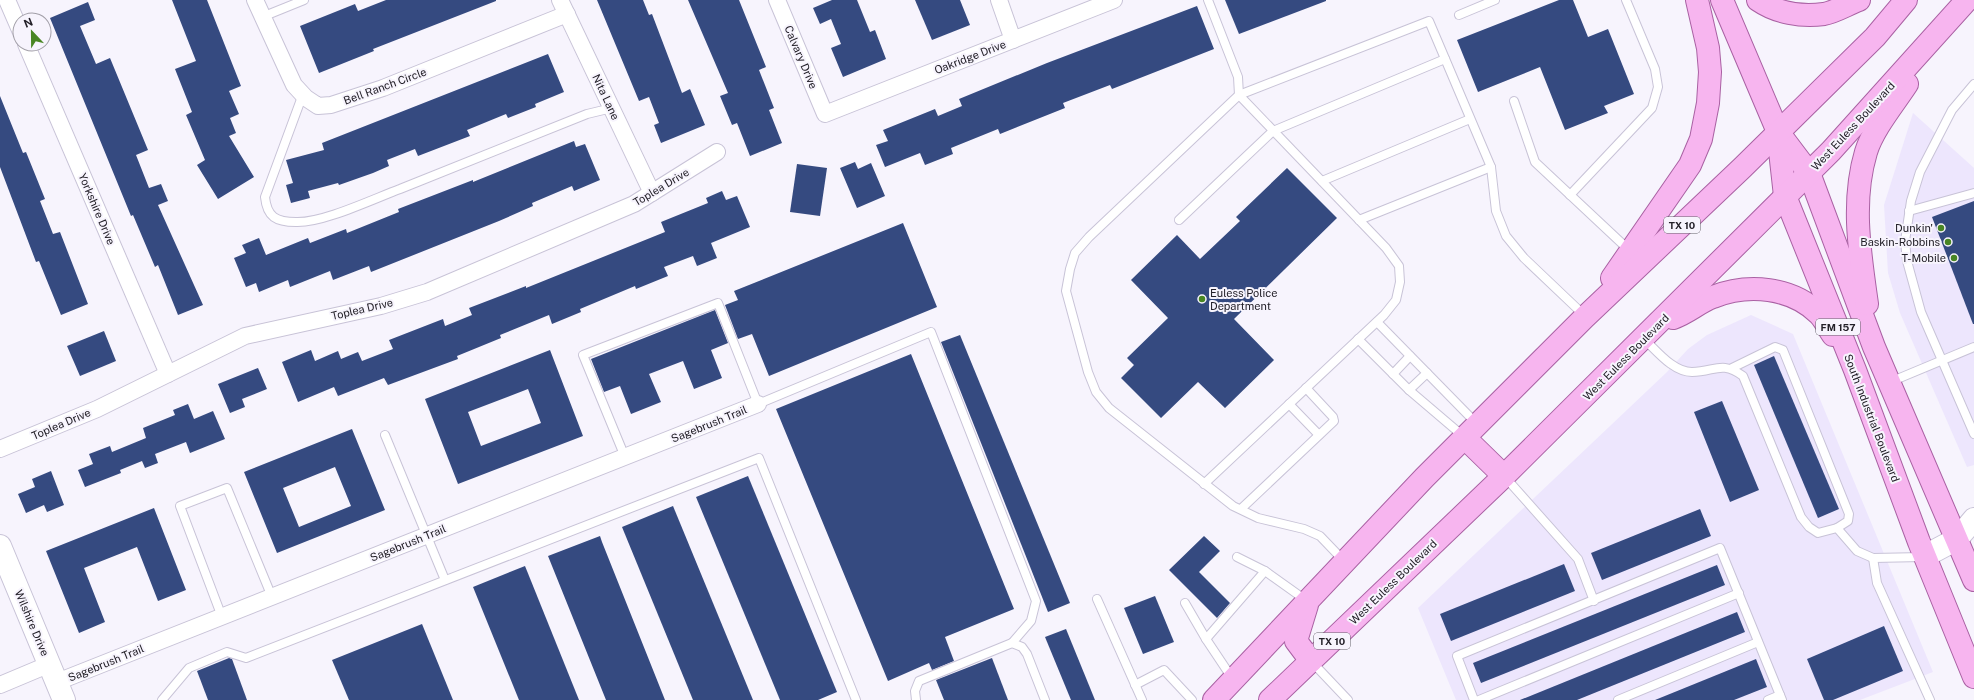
<svg xmlns="http://www.w3.org/2000/svg" width="1974" height="700" font-family="'Public Sans',sans-serif">
	<style>
		.built { fill: #ede6fd }
		.building { fill: #354a80; fill-rule: evenodd }
		.lines { fill: none; stroke-linecap: round; stroke-linejoin: round }
		.lane-casing { stroke: #c8c3d7; stroke-width: 10 }
		.street-casing { stroke: #c8c3d7; stroke-width: 18 }
		.secondary-casing { stroke: #c8c3d7; stroke-width: 24 }
		.primary-casing { stroke: #a961a3; stroke-width: 24 }
		.lane { stroke: #fff; stroke-width: 8 }
		.street { stroke: #fff; stroke-width: 16 }
		.secondary { stroke: #fff; stroke-width: 22 }
		.primary { stroke: #f7b5ef; stroke-width: 22 }
		.poi-dot { fill: #498624; stroke: #f7f4fd; stroke-width: 1.5 }
		.labels { text-anchor: middle; stroke-width: 4; stroke-linejoin: round; paint-order: stroke }
		.shield { fill: #f7f4fd; stroke: #636068; stroke-width: 1 }
		.shield-label { font-size: 10px; font-weight: bold; fill: #232028 }
		.street-label { font-size: 11px; fill: #232028; stroke: #f7f4fd }
		.poi-label { font-size: 11px; fill: #232028; stroke: #f7f4fd; text-anchor: end }
	</style>
	<rect width="100%" height="100%" fill="#f7f4fd"/>
	<g class="built">
		<polygon points="1913,113 1974,168 1974,465 1967,467 1900,313 1888,273 1884,205"/>
		<polygon points="1751,315 1793,334 1933,672 1860,700 1456,700 1418,608 1667,372 1688,349 1707,335"/>
	</g>
	<g class="building">
		<polygon points="172,0 207,0 241,86 229,91 239,114 230,118 236,133 229,136 254,177 218,199 197,165 205,160 186,115 192,112 175,69 196,61"/>
		<polygon points="386,0 496,0 496,1 373,49 374,51 319,73 300,26 355,4 358,11"/>
		<polygon points="597,0 643,0 649,15 652,14 682,93 690,89 705,125 661,143 654,125 659,123 649,97 639,101"/>
		<polygon points="688,0 739,0 766,67 759,70 774,108 769,110 782,143 750,156 737,123 732,125 720,96 728,93"/>
		<polygon points="832,0 857,0 870,32 875,30 886,59 843,77 831,48 841,44 831,19 820,24 813,8"/>
		<polygon points="915,0 960,0 970,25 932,40"/>
		<polygon points="1225,0 1326,0 1326,1 1239,34"/>
		<polygon points="1559,0 1573,0 1588,37 1608,29 1634,94 1604,106 1608,113 1565,130 1540,67 1478,92 1457,40"/>
		<polygon points="88,2 95,20 80,26 96,64 110,58 148,150 136,155 149,188 161,184 168,201 158,205 203,305 178,315 158,265 155,267 133,215 131,216 50,18"/>
		<polygon points="1197,6 1214,49 1112,89 1110,85 1063,103 1065,108 1000,134 998,129 951,148 953,154 925,165 920,153 885,167 876,145 888,141 883,130 935,109 938,116 962,106 959,99 1047,63"/>
		<polygon points="548,54 564,92 535,104 536,107 508,118 506,114 467,130 470,136 418,156 415,149 387,160 389,166 373,173 339,185 338,183 308,191 310,198 291,203 286,185 293,183 286,160 324,150 322,143"/>
		<polygon points="0,96 23,153 26,152 45,199 40,201 53,234 60,232 88,304 61,315 39,261 36,262 0,167"/>
		<polygon points="574,141 576,147 585,144 600,180 574,191 572,186 532,203 533,206 499,221 371,272 369,266 333,280 330,271 290,287 288,280 259,292 256,283 246,287 234,258 246,253 242,245 259,238 266,255 308,238 310,243 346,229 347,233 399,212 398,209 473,180 473,182"/>
		<polygon points="855,162 858,169 871,163 885,196 857,208 840,168"/>
		<polygon points="797,164 827,168 820,216 790,212"/>
		<polygon points="1287,168 1337,218 1234,319 1274,360 1225,408 1198,382 1161,418 1121,378 1134,365 1127,358 1168,318 1131,280 1177,235 1200,259 1240,221 1236,217"/>
		<polygon points="722,191 726,200 737,196 750,227 711,243 717,258 697,266 693,256 664,267 668,276 636,289 635,286 580,309 581,312 552,324 549,315 500,335 501,338 457,356 458,359 388,385 384,378 338,396 334,387 298,402 282,362 311,350 315,361 338,351 341,359 358,352 362,361 393,349 389,340 443,319 445,326 472,315 469,308 526,286 526,288 665,232 661,222 708,203 706,198"/>
		<polygon points="1974,201 1974,324 1973,324 1932,217"/>
		<polygon points="903,223 937,307 769,376 752,334 738,339 725,305 738,300 734,291"/>
		<polygon points="715,310 728,343 711,350 722,378 694,389 683,361 649,374 661,402 631,414 620,386 604,392 591,359"/>
		<polygon points="104,331 116,361 80,376 67,346"/>
		<polygon points="960,335 1070,603 1048,612 941,342"/>
		<path d="M550,350L583,436L458,484L425,399ZM528,389L541,423L481,446L468,412Z"/>
		<polygon points="911,354 1014,609 945,637 954,661 932,670 929,663 888,681 776,409"/>
		<polygon points="1774,356 1839,509 1818,518 1754,365"/>
		<polygon points="258,368 267,389 242,399 245,407 230,413 218,384"/>
		<polygon points="1722,401 1759,490 1730,502 1694,412"/>
		<polygon points="188,404 194,419 213,411 225,439 190,453 186,442 155,454 158,463 145,468 142,461 120,470 121,473 85,487 78,470 93,464 89,454 110,446 112,452 146,438 143,428 175,415 173,410"/>
		<path d="M352,429L385,510L277,553L244,472ZM335,467L351,506L299,527L283,488Z"/>
		<polygon points="51,471 64,505 47,512 44,505 26,513 18,494 35,487 32,479"/>
		<polygon points="748,476 837,692 818,700 780,700 696,497"/>
		<polygon points="673,506 753,700 693,700 622,527"/>
		<polygon points="154,508 186,590 158,601 137,547 84,568 105,622 79,633 46,551"/>
		<polygon points="1700,509 1711,536 1602,580 1591,553"/>
		<polygon points="600,536 602,542 665,700 606,700 548,556"/>
		<polygon points="1204,536 1220,551 1199,572 1230,603 1217,618 1169,570"/>
		<polygon points="1564,564 1575,591 1451,641 1440,614"/>
		<polygon points="1717,565 1725,585 1481,683 1473,663"/>
		<polygon points="525,566 579,700 519,700 473,587"/>
		<polygon points="1155,596 1174,642 1143,654 1124,608"/>
		<polygon points="1737,612 1745,632 1577,700 1520,700"/>
		<polygon points="422,624 453,700 349,700 332,660"/>
		<polygon points="1884,626 1903,671 1833,700 1824,700 1807,659"/>
		<polygon points="1066,629 1095,700 1071,700 1045,637"/>
		<polygon points="229,658 232,659 247,700 208,700 197,671"/>
		<polygon points="992,658 1008,700 944,700 936,680"/>
		<polygon points="1756,659 1767,687 1734,700 1655,700"/>
	</g>
	<g class="lines">
		<defs>
			<g id="lane">
				<polyline points="1459,15 1495,0"/>
				<polyline points="262,17 304,0"/>
				<polyline points="1974,84 1952,110 1920,172 1911,201 1905,241 1907,261 1921,312 1974,434"/>
				<path d="M303,94L265,197C267,217 276,222 296,222C323,223 373,199 400,189C462,164 524,139 587,114L612,108"/>
				<polyline points="1514,101 1535,162 1630,251"/>
				<polyline points="1322,181 1470,119"/>
				<polyline points="1570,195 1652,108 1658,87 1655,69 1626,0"/>
				<polyline points="1909,211 1974,193"/>
				<polyline points="1179,220 1273,131 1445,59"/>
				<polyline points="1359,220 1491,167"/>
				<polyline points="1377,322 1477,424"/>
				<polyline points="1358,339 1409,390 1463,436"/>
				<path d="M1644,339C1657,351 1673,372 1692,372C1715,372 1721,360 1743,376L1801,517L1809,527L1818,533L1837,528L1857,551L1873,558L1923,557"/>
				<polyline points="1732,368 1775,347 1783,350 1849,514 1848,521 1837,528"/>
				<polyline points="1393,374 1410,356"/>
				<polyline points="1890,382 1974,347"/>
				<polyline points="1409,390 1427,373"/>
				<polyline points="1289,404 1319,435"/>
				<polyline points="385,435 445,580"/>
				<polyline points="625,457 583,355 718,303 758,404 931,332 1036,601 1031,621 1012,643"/>
				<polyline points="1505,477 1578,559 1594,601"/>
				<polyline points="1204,484 1384,315 1396,300 1400,282 1399,266 1386,248 1239,95 1238,77 1208,0"/>
				<polyline points="1241,509 1334,421 1333,417 1306,388"/>
				<polyline points="1237,557 1265,571 1307,601"/>
				<polyline points="1873,558 1877,583 1930,700"/>
				<polyline points="1344,561 1320,536 1304,529 1258,518 1233,506 1109,408 1096,392 1088,372 1066,291 1070,269 1075,253 1089,237 1239,95 1429,21 1491,167 1496,211 1506,236 1524,258 1585,316"/>
				<polyline points="1097,599 1142,700"/>
				<polyline points="1185,603 1206,639 1265,571"/>
				<polyline points="222,617 180,506 227,488 272,597"/>
				<polyline points="1206,639 1232,678"/>
				<polyline points="1311,661 1348,700"/>
				<polyline points="1135,685 1164,670 1192,700"/>
				<polyline points="162,700 189,668 227,652 246,658 759,458 856,700"/>
				<polyline points="916,700 915,691 919,681 1012,643 1022,647 1027,654 1045,700"/>
				<polyline points="1474,700 1457,656 1720,548 1782,700"/>
				<polyline points="1479,700 1739,593"/>
				<polyline points="1618,700 1758,642"/>
				<polyline points="1768,700 1780,695"/>
			</g>
			<g id="street">
				<polyline points="7,0 20,30"/>
				<polyline points="255,0 294,85 306,98 318,106 331,105 383,88 567,14"/>
				<polyline points="560,0 652,193"/>
				<polyline points="777,0 825,114 1114,0"/>
				<polyline points="999,0 1013,40"/>
				<polyline points="26,44 168,374"/>
				<polyline points="0,449 97,409 245,336 381,306 427,292 634,204 717,152"/>
				<polyline points="57,682 758,404"/>
				<polyline points="0,685 50,664"/>
			</g>
			<g id="secondary">
				<polyline points="0,546 64,700"/>
				<polyline points="1925,556 1957,539 1974,519"/>
			</g>
			<g id="primary">
				<polyline points="1722,0 1778,132 1809,173 1874,347 1974,580"/>
				<path d="M1758,0C1777,13 1801,17 1824,14C1835,12 1848,4 1859,0"/>
				<polyline points="1778,133 1785,196 1855,370 1919,542 1974,677"/>
				<polyline points="1612,278 1690,165 1701,139 1708,103 1710,72 1708,48 1697,0"/>
				<path d="M1867,304C1860,254 1851,202 1866,152C1873,129 1894,104 1907,84"/>
				<path d="M1673,318C1688,313 1699,302 1713,297C1748,283 1792,287 1819,314C1825,320 1828,328 1833,335"/>
				<polyline points="1465,438 1504,476"/>
				<polyline points="1307,605 1296,641 1311,661"/>
				<polyline points="1214,700 1424,478 1585,317 1742,168 1875,37 1906,0"/>
				<polyline points="1270,700 1504,476 1831,151 1967,0"/>
			</g>
		</defs>
		<use href="#lane" class="lane-casing"/>
		<use href="#street" class="street-casing"/>
		<use href="#secondary" class="secondary-casing"/>
		<use href="#primary" class="primary-casing"/>
		<use href="#lane" class="lane"/>
		<use href="#street" class="street"/>
		<use href="#secondary" class="secondary"/>
		<use href="#primary" class="primary"/>
	</g>
	<g class="poi-dot">
		<circle cx="1941" cy="228" r="4"/>
		<circle cx="1948" cy="242" r="4"/>
		<circle cx="1954" cy="258" r="4"/>
		<circle cx="1202" cy="299" r="4"/>
	</g>
	<g class="labels">
		<g class="shield">
			<rect x="1664" y="217" width="36" height="16" rx="3"/>
			<rect x="1816" y="319" width="44" height="16" rx="3"/>
			<rect x="1314" y="633" width="36" height="16" rx="3"/>
		</g>
		<g class="shield-label">
			<text x="1682" y="229">TX 10</text>
			<text x="1838" y="331">FM 157</text>
			<text x="1332" y="645">TX 10</text>
		</g>
		<g class="street-label">
			<text transform="translate(801 57) rotate(67)" y="4">Calvary Drive</text>
			<text transform="translate(970 57) rotate(-21)" y="4">Oakridge Drive</text>
			<text transform="translate(385 86) rotate(-20)" y="4">Bell Ranch Circle</text>
			<text transform="translate(606 97) rotate(65)" y="4">Nita Lane</text>
			<text transform="translate(1853 126) rotate(-47)" y="4">West Euless Boulevard</text>
			<text transform="translate(661 187) rotate(-31)" y="4">Toplea Drive</text>
			<text transform="translate(97 209) rotate(67)" y="4">Yorkshire Drive</text>
			<text transform="translate(362 309) rotate(-13)" y="4">Toplea Drive</text>
			<text transform="translate(1626 357) rotate(-45)" y="4">West Euless Boulevard</text>
			<text transform="translate(1872 418) rotate(69)" y="4">South Industrial Boulevard</text>
			<text transform="translate(61 424) rotate(-23)" y="4">Toplea Drive</text>
			<text transform="translate(709 424) rotate(-22)" y="4">Sagebrush Trail</text>
			<text transform="translate(408 543) rotate(-22)" y="4">Sagebrush Trail</text>
			<text transform="translate(1393 582) rotate(-44)" y="4">West Euless Boulevard</text>
			<text transform="translate(32 623) rotate(67)" y="4">Wilshire Drive</text>
			<text transform="translate(106 663) rotate(-22)" y="4">Sagebrush Trail</text>
		</g>
		<g class="poi-label">
			<text x="1933" y="232">Dunkin'</text>
			<text x="1940" y="246">Baskin-Robbins</text>
			<text x="1946" y="262">T-Mobile</text>
			<text x="1210" y="297" text-anchor="start">Euless Police<tspan x="1210" dy="13">Department</tspan></text>
		</g>
	</g>
	<g transform="translate(32 32) rotate(338)"><circle r="19" fill="#f7f4fd" stroke="#a29fa8"/>
	<path d="M0-3L7 15L0 10L-7 15Z" fill="#498624"/>
	<text y="-6" font-size="11" font-weight="bold" text-anchor="middle" fill="#232028">N</text>
	</g>
</svg>
